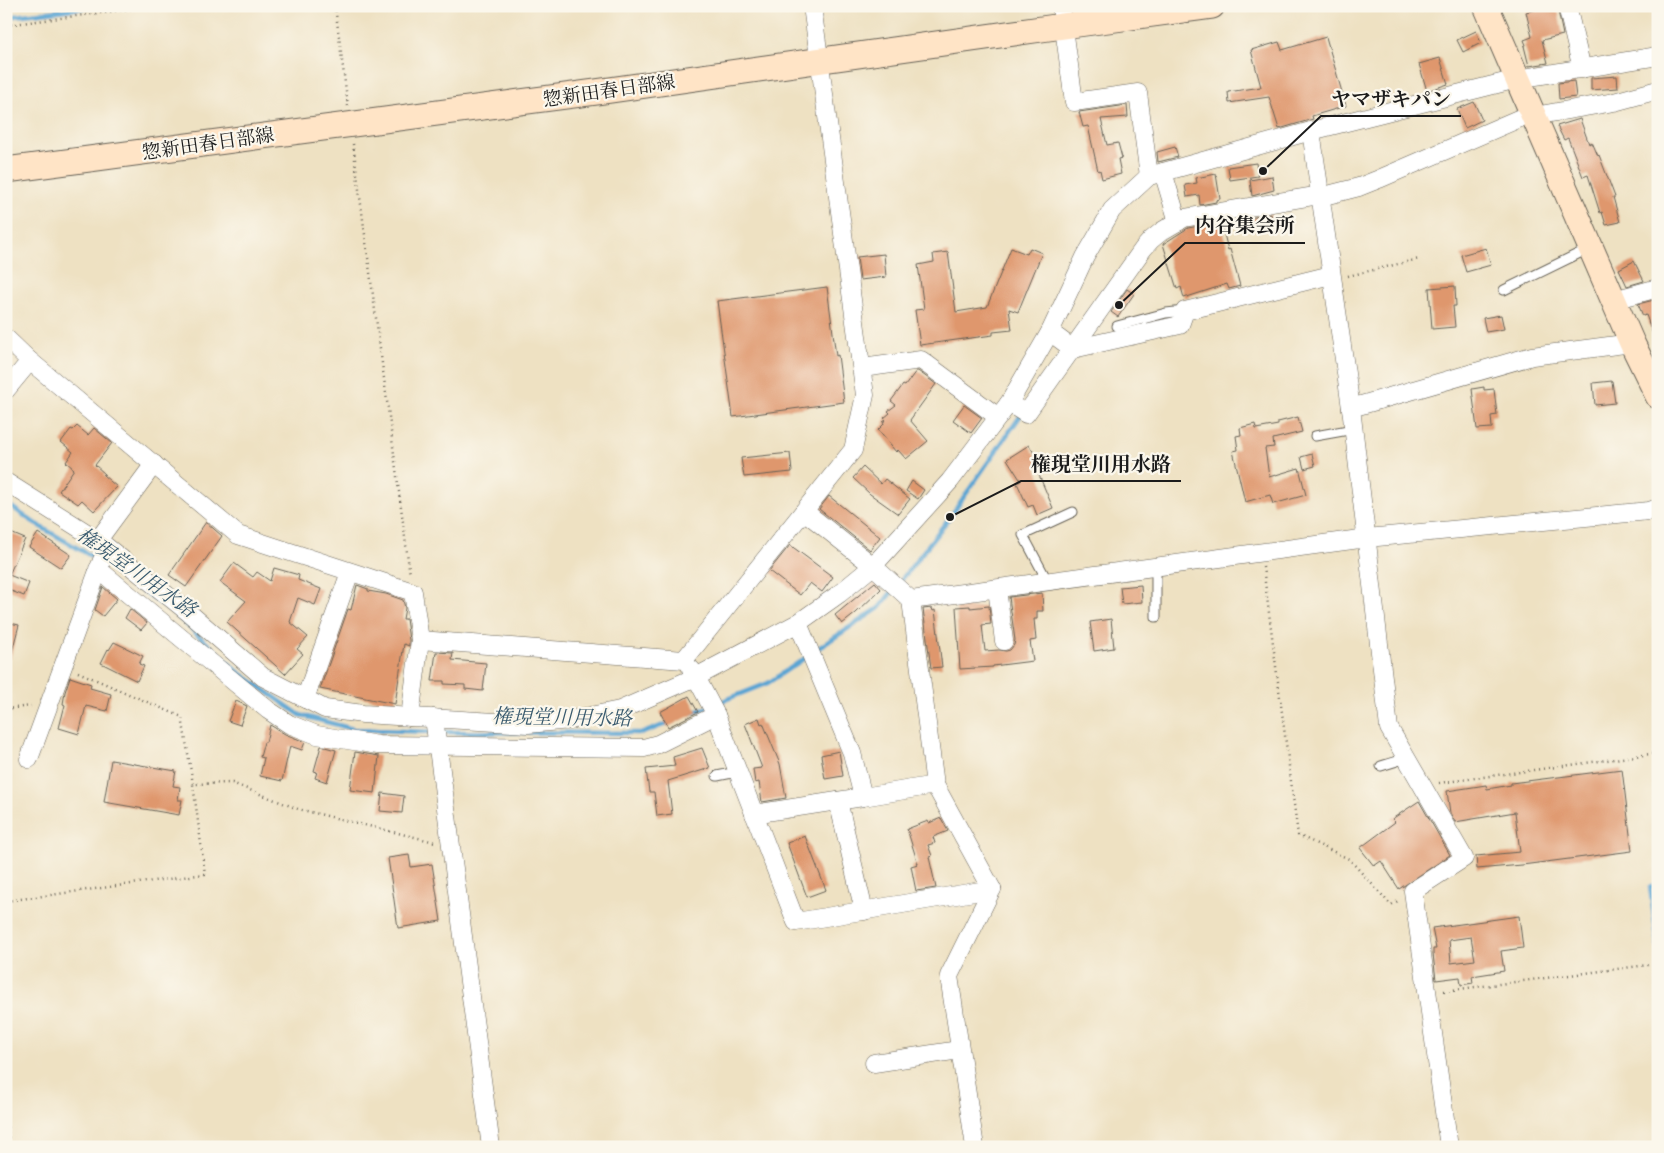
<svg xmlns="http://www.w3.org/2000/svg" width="1664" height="1153" font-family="'IM FELL DW Pica','Noto Serif JP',serif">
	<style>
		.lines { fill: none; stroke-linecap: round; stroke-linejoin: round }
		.stream { stroke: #5ca5d3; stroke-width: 4.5 }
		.building { fill: #df976d; fill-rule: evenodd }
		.lane-casing { stroke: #666156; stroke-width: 11 }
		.street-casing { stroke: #666156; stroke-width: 19 }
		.secondary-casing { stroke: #666156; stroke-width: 27 }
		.path { stroke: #666156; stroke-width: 2.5; stroke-dasharray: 1 4; stroke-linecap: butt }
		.lane { stroke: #fff; stroke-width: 9 }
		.street { stroke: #fff; stroke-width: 18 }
		.secondary { stroke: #ffe4c6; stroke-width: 25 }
		.labels { text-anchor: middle; stroke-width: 4.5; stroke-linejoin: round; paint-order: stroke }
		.street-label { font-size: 19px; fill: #1c1c1c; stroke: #fbf7ec }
		.water-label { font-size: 20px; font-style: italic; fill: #395a6e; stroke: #fbf7ec }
		.leader { fill: none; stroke: #1c1c1c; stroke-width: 2 }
		.callout-dot { fill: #1c1c1c; stroke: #fbf7ec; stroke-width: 2 }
		.callout-label { font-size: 20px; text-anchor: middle; font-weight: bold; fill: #1c1c1c; stroke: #fbf7ec; stroke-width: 4.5; stroke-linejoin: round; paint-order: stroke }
	</style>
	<rect width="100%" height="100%" fill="#fbf7ec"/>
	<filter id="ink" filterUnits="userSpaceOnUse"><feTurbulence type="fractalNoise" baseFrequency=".02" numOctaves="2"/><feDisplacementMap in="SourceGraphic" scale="10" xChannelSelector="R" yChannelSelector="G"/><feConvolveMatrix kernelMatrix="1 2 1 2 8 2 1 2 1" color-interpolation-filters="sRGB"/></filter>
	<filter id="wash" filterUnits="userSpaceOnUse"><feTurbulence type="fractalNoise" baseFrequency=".0096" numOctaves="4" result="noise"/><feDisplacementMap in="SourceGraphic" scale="20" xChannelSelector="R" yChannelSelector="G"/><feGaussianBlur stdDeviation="1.12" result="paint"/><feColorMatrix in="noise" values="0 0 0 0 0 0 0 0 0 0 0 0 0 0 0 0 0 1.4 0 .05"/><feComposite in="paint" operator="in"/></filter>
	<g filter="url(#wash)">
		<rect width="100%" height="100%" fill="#eee1c2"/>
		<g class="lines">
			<g class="stream">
				<polyline points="6,17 99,6"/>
				<polyline points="6,503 36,524 98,560"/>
				<polyline points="113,571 173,612 236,670 300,715 353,729 431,732"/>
				<polyline points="899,583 950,517 1021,415"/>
				<polyline points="814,651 879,608 894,589"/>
				<polyline points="715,704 768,683 808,656"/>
				<polyline points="692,713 708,707"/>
				<polyline points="439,732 643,733 671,722"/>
				<polyline points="1658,886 1650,887 1658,946"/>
			</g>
		</g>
		<g id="blocks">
			<g class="building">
				<polygon points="1548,6 1557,6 1563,35 1542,40 1548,63 1529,66 1524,46 1526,45 1524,40 1532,37 1526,12"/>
				<polygon points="1476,31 1481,43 1463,52 1457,40"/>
				<polygon points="1326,37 1346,106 1312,116 1313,119 1279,129 1269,97 1229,103 1228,92 1261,87 1251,50 1279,42 1282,50"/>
				<polygon points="1440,58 1448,84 1427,91 1419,64"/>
				<polygon points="1617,76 1618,88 1591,90 1591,78"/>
				<polygon points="1574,81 1576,97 1559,99 1558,83"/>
				<polygon points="1474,102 1482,120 1465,128 1457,109"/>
				<polygon points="1127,105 1128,117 1101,119 1107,145 1118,143 1122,158 1118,159 1121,174 1102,179 1100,170 1098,171 1088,126 1083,127 1079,112"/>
				<polygon points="1580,119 1589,144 1592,142 1598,156 1599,155 1615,197 1613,197 1620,222 1606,225 1602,212 1600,213 1588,175 1583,177 1568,138 1564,140 1557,126"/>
				<polygon points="1175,147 1178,157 1158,162 1157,152"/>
				<polygon points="1256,163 1258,176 1230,180 1228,167"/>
				<polygon points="1216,174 1220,199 1216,200 1216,202 1200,205 1199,195 1187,197 1185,185 1197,183 1196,178"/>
				<polygon points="1272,176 1274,190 1252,196 1250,180"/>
				<polygon points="1271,214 1274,226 1253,231 1250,218"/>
				<polygon points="1221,222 1228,250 1230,249 1240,286 1229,289 1227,284 1184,298 1181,287 1177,289 1163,244 1188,228"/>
				<polygon points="1011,248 1027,254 1030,248 1042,253 1018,312 1009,309 1012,330 993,332 993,335 920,345 915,310 924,309 918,265 934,262 933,254 948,252 956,312 987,307"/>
				<polygon points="1486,248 1491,265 1466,272 1461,255"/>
				<polygon points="884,254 886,277 860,280 857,257"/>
				<polygon points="1634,261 1644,281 1627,286 1619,269"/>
				<polygon points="1455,286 1456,306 1453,306 1455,327 1432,329 1429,288"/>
				<polygon points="827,287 836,356 838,355 844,402 733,417 717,301"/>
				<polygon points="1127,289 1134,294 1118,317 1111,312"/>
				<polygon points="1658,299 1658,342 1656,343 1646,315 1643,316 1638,304"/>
				<polygon points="1501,315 1504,329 1486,332 1483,318"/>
				<polygon points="916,371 918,371 936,384 910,420 928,441 906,459 898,450 896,452 878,430 884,424 883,422 886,420 884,418 890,413 888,411 896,405 891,401 903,385 905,386"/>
				<polygon points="1612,381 1615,403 1595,405 1593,383"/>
				<polygon points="1484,387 1484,390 1494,389 1497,415 1491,416 1492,428 1477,429 1472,389"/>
				<polygon points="964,405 982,418 971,433 953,420"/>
				<polygon points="1298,417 1302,432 1273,439 1274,447 1265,448 1269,477 1299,468 1306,495 1273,504 1270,495 1245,502 1233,451 1238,450 1236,436 1241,435 1240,428 1255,424 1256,429 1278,425 1278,422"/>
				<polygon points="77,426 88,435 94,428 112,443 95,465 105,474 103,475 117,487 94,511 82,500 78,504 59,491 74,469 66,462 73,452 61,442 71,429 73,430"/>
				<polygon points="1029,445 1041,464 1036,468 1053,508 1037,515 1033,505 1028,507 1017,483 1021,481 1007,459"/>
				<polygon points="790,453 792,472 744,477 741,458"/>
				<polygon points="1312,454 1315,466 1304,469 1301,457"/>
				<polygon points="863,467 881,484 885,479 910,499 898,514 870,494 853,478"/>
				<polygon points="912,481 924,490 918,499 906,491"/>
				<polygon points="829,496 880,537 870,550 819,509"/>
				<polygon points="206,522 222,536 186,587 169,575"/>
				<polygon points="6,531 25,539 9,575 29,583 24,596 6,589"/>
				<polygon points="38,533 71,555 61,568 29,547"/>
				<polygon points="790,545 833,577 822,592 810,583 800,595 769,571"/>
				<polygon points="234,563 253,577 257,572 270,581 274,568 299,575 298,580 321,589 315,605 298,598 290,622 308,637 297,649 303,654 285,674 227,622 246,601 220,582"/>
				<polygon points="875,582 881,589 856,613 842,624 835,615"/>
				<polygon points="357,585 368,589 368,591 386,594 403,600 405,608 403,619 406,619 409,640 409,646 404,644 395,704 320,689 348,609 351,610"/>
				<polygon points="1141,585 1142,602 1122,604 1120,587"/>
				<polygon points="103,587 117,599 103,616 95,610"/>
				<polygon points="1042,593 1043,611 1037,611 1037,619 1034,619 1036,640 1030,641 1033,661 993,666 993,667 960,669 956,607 970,606 970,608 989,606 991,624 982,625 985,651 999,650 1006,651 1010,650 1014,645 1015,640 1009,597"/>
				<polygon points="932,608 933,611 935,610 942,667 931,668 923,609"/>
				<polygon points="130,609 147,623 141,630 125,618"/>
				<polygon points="1111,619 1114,648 1094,651 1090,622"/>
				<polygon points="6,622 19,625 10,659 6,658"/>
				<polygon points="114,642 143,656 139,664 144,666 137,681 101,663 108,649 109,650"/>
				<polygon points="436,652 453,653 452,660 486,663 483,691 465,689 465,685 444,684 444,681 432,681"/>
				<polygon points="70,677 91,684 90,688 111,694 107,711 86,706 79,734 59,728 65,705 63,704 65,692"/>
				<polygon points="689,696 698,712 668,727 660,712"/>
				<polygon points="236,701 247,706 240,725 228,721"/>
				<polygon points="759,718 761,724 763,723 780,764 786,798 762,802 759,782 755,783 753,769 762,768 745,724"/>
				<polygon points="270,725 285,734 305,742 302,750 290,746 282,781 260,776 264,758 260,757 264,742 266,742"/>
				<polygon points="321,746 336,750 327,782 315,778 317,772 314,771"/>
				<polygon points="702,748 710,768 668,781 672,814 657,816 654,792 649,792 646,769 675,766 673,757"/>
				<polygon points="839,751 843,776 825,779 821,755"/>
				<polygon points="355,752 379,756 375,793 350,790"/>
				<polygon points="111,760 176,771 173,786 180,787 178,800 182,800 179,815 104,802"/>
				<polygon points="1622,769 1632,851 1522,865 1477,869 1476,856 1520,852 1515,812 1455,822 1450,813 1447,791 1486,785 1487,789 1511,785 1511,783"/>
				<polygon points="382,793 404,796 402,813 380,811"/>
				<polygon points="1419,801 1450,855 1399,889 1381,861 1374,866 1360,848 1395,822 1392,819"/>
				<polygon points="941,818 948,831 933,837 935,843 928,845 932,856 929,857 936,888 916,891 911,866 918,864 907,829 928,821 929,823"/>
				<polygon points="805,836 826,890 807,897 787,843"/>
				<polygon points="409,855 411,867 432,864 441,921 398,928 388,858"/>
				<path d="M1519,916L1523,948L1501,951L1504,971L1472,976L1473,983L1461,985L1460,977L1436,980L1433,954V949H1436L1432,928ZM1471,937L1475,960L1451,963L1449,940Z"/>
			</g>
		</g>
	</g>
	<g filter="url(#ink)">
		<use href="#blocks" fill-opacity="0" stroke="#666156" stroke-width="1"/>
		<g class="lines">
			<defs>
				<g id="lane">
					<polyline points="1504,290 1588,249"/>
					<polyline points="1117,326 1166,313 1185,311"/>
					<polyline points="1315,436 1354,429"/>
					<polyline points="1156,567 1156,617"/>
					<polyline points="1048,582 1023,535 1073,512"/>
					<polyline points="1381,766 1407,758"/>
					<polyline points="717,776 737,772"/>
				</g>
				<g id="street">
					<polyline points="1061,6 1074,102 1138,93 1149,176"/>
					<polyline points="1567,6 1582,69"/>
					<polyline points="1534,116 1614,102 1658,90"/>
					<polyline points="1311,131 1351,408 1389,728 1464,858 1413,891 1449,1147"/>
					<polyline points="1163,172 1178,222"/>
					<polyline points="1320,197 1359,187 1379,179 1532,113"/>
					<polyline points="1614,300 1658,288"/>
					<polyline points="1050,332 1073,349 1180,325 1185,311 1331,275"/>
					<polyline points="6,338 30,361 238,535 413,592 420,640 410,717"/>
					<polyline points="862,368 921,360 998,417"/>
					<polyline points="6,390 30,361"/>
					<polyline points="1009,403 1026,414 1143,249 1151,240 1162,231 1184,218 1320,195"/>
					<polyline points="1351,408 1532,356 1632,343"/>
					<polyline points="6,482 98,540 188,612 263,677 325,709 363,714 528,724 570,720 620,710 696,677 798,623 839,594 873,566 950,481 1009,403 1050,332 1085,257 1112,210 1149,176 1311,131 1517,79 1658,56"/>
					<polyline points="804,511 873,566 911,600 1367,538 1649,511 1658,508"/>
					<polyline points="98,540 154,464"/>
					<polyline points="98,569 268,710 289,724 317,735 378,745 644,748 658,744 716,715"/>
					<polyline points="997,589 1004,641"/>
					<polyline points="911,600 935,785"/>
					<polyline points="798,623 852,753 863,797 935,785 992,889 949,976 975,1147"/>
					<polyline points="420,640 684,660 853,450 865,395 812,6"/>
					<polyline points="691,669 696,677 716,715 796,922 992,889"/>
					<polyline points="305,699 350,572"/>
					<polyline points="434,718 491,1147"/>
					<polyline points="29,759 102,560"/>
					<polyline points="838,801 864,911"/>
					<polyline points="754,814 863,797"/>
					<polyline points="874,1063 959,1050"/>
				</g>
				<g id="secondary">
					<polyline points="1486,6 1632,343 1658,396"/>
					<polyline points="6,170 596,92 1063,26 1212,6"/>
				</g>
			</defs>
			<use href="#lane" class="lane-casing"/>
			<use href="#street" class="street-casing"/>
			<use href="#secondary" class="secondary-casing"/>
			<g class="path">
				<polyline points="335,6 348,106"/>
				<polyline points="6,25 154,6"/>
				<polyline points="353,144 410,575"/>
				<polyline points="1348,276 1419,259"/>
				<polyline points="1263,567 1298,835 1349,859 1391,905 1398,901"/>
				<polyline points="78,672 182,717 193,784 232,783 298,809 435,842"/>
				<polyline points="6,709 31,706"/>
				<polyline points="1439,783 1658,753"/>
				<polyline points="6,901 205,874 193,784"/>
				<polyline points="1444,991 1648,965"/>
				<polyline points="6,1117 10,1147"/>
			</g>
			<use href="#lane" class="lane"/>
			<use href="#street" class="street"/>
			<use href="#secondary" class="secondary"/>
		</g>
	</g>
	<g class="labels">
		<g class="street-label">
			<text transform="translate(609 90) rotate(-8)" y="7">惣新田春日部線</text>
			<text transform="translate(208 143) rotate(-8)" y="7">惣新田春日部線</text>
		</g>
		<g class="water-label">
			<text transform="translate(137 572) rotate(35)" y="7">権現堂川用水路</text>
			<text transform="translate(562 717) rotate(1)" y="7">権現堂川用水路</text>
		</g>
	</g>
	<path class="leader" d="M1263 171L1321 116H1461M1119 305L1185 243H1305M950 517L1021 481H1181"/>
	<g class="callout-dot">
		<circle cx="1263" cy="171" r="5"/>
		<circle cx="1119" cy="305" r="5"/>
		<circle cx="950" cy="517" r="5"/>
	</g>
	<g class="callout-label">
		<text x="1391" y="106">ヤマザキパン</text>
		<text x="1245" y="232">内谷集会所</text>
		<text x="1101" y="471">権現堂川用水路</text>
	</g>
	<rect width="1664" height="1153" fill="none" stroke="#fbf7ec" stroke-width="25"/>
</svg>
